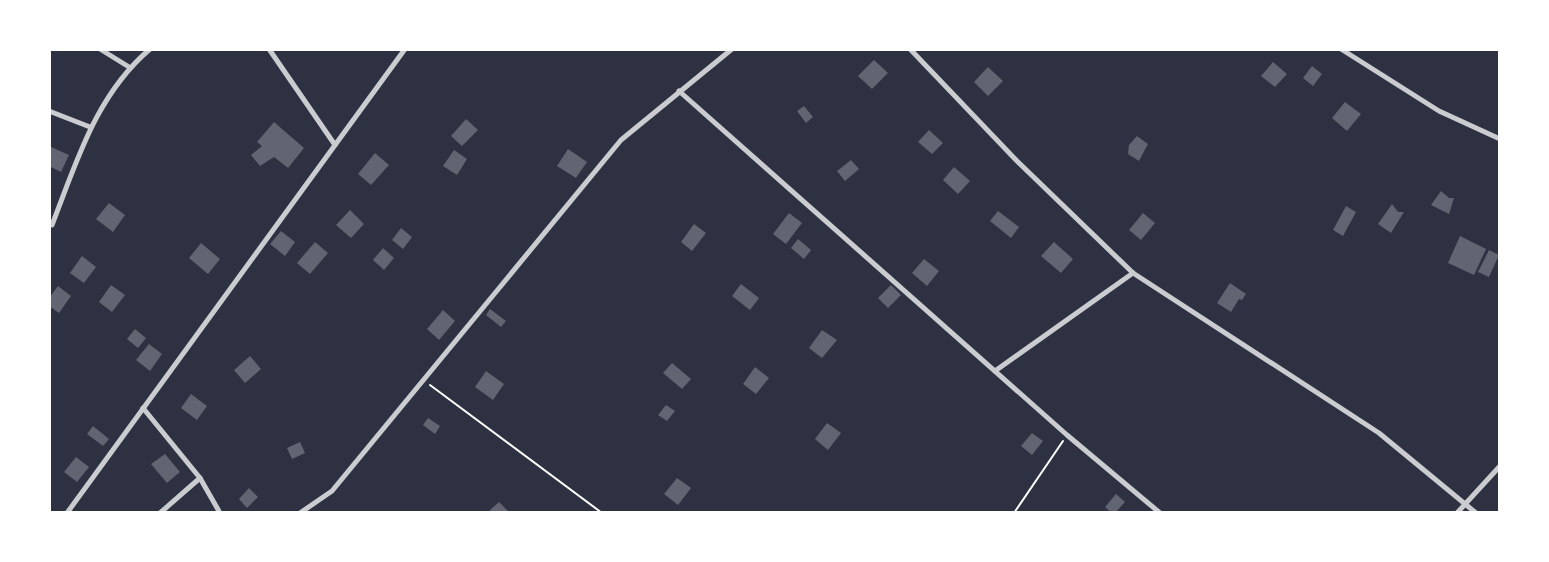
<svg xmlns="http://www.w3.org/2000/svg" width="1549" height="562" font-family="'Golos Text',sans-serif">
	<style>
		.building { fill: #626471 }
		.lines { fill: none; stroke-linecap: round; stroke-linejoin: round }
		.path { stroke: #fff; stroke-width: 2 }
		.minor { stroke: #caccd0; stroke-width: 5 }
	</style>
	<rect width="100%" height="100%" fill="#2d3142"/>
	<g class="building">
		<polygon points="874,60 888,73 872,89 858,76"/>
		<polygon points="1273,62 1287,74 1275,87 1261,76"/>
		<polygon points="1312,66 1322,74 1313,86 1303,78"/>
		<polygon points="988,67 1003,81 988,96 974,82"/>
		<polygon points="1345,102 1361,114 1347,131 1332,118"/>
		<polygon points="804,106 813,117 806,123 797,111"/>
		<polygon points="466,119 478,130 462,146 451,136"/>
		<polygon points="274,122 304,148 288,168 274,157 260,166 251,155 262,146 257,142"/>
		<polygon points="929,130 943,143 932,154 918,142"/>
		<polygon points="1137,136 1148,144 1139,161 1128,154 1129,145"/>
		<polygon points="51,147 69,155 61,172 49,166 49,152"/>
		<polygon points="568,149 587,162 576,178 557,166"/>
		<polygon points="454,150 467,159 457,175 443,166"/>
		<polygon points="375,153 389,165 371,185 358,174"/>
		<polygon points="851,160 859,169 845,181 837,171"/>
		<polygon points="954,167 970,181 958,194 943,180"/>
		<polygon points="1441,191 1449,198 1454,198 1449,214 1431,205"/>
		<polygon points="109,203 125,215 113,232 96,219"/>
		<polygon points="1392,204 1398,212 1404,212 1391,233 1378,224"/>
		<polygon points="1346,206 1356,212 1343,236 1333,230"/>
		<polygon points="350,210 364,224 351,238 336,225"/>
		<polygon points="998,211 1019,227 1011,238 990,221"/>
		<polygon points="789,213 802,223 786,244 773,234"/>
		<polygon points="1143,213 1155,223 1141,240 1129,230"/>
		<polygon points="694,224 706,233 692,251 681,242"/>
		<polygon points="401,228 412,237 403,249 392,240"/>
		<polygon points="281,231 295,242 285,256 270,244"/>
		<polygon points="1460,236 1486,249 1474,275 1448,263"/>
		<polygon points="798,239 811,250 804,259 791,248"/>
		<polygon points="315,242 328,253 310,274 297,263"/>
		<polygon points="1054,242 1073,259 1061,273 1041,256"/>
		<polygon points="201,243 220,259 208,274 189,258"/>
		<polygon points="383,248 394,258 384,270 373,260"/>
		<polygon points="1489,250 1499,255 1489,277 1478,272"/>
		<polygon points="82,256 96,267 84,283 70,273"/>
		<polygon points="924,259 939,271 927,286 912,273"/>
		<polygon points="1230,283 1246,294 1242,300 1239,299 1231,312 1217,303"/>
		<polygon points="741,284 759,298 750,310 732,296"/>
		<polygon points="111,285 125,295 112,312 99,302"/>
		<polygon points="891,285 901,295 888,308 878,298"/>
		<polygon points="58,286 71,296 59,313 49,306 49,298"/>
		<polygon points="490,309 506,321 501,327 486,315"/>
		<polygon points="443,310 455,321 439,340 427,329"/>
		<polygon points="135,329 146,338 138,348 127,339"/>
		<polygon points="822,330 837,340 822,358 809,348"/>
		<polygon points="149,344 162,354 150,371 136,360"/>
		<polygon points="250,356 261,369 245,383 234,370"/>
		<polygon points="672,363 691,379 682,389 663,373"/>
		<polygon points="755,367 769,378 756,394 743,384"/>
		<polygon points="486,371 504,384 493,400 475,387"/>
		<polygon points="191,394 207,406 197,420 181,408"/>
		<polygon points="666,405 675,411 667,421 658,415"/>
		<polygon points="428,418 440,426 435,434 423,425"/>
		<polygon points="827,423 841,433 828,450 815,439"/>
		<polygon points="93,426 109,439 103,446 87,434"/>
		<polygon points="1032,433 1043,441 1032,455 1021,446"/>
		<polygon points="300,442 305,453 292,459 287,448"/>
		<polygon points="165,454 180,472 167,483 151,464"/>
		<polygon points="76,457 89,467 77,482 64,472"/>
		<polygon points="677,478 691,488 678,505 664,494"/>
		<polygon points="249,488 258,497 247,508 239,499"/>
		<polygon points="1116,494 1125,502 1115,513 1112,513 1105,507"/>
		<polygon points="499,502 510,513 492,513 490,510"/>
	</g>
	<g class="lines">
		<g class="path">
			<polyline points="430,385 602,513"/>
			<polyline points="1014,513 1063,441"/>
		</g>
		<g class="minor">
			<polyline points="100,49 129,67"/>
			<polyline points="269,49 335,145"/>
			<polyline points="910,49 1017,161 1133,273 1379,433 1476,513"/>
			<polyline points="1341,49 1439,111 1500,139"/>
			<polyline points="679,91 1067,435 1160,513"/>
			<polyline points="49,111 90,127"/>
			<path d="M52,225C77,161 96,95 150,49"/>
			<polyline points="995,371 1133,273"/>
			<polyline points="143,408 200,478 220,513"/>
			<polyline points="67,513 405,49"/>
			<polyline points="160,513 200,478"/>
			<polyline points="300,513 332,491 621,140 732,49"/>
			<polyline points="1457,513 1500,466"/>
		</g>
	</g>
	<rect width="1549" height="562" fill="none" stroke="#ffffff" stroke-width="102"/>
</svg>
